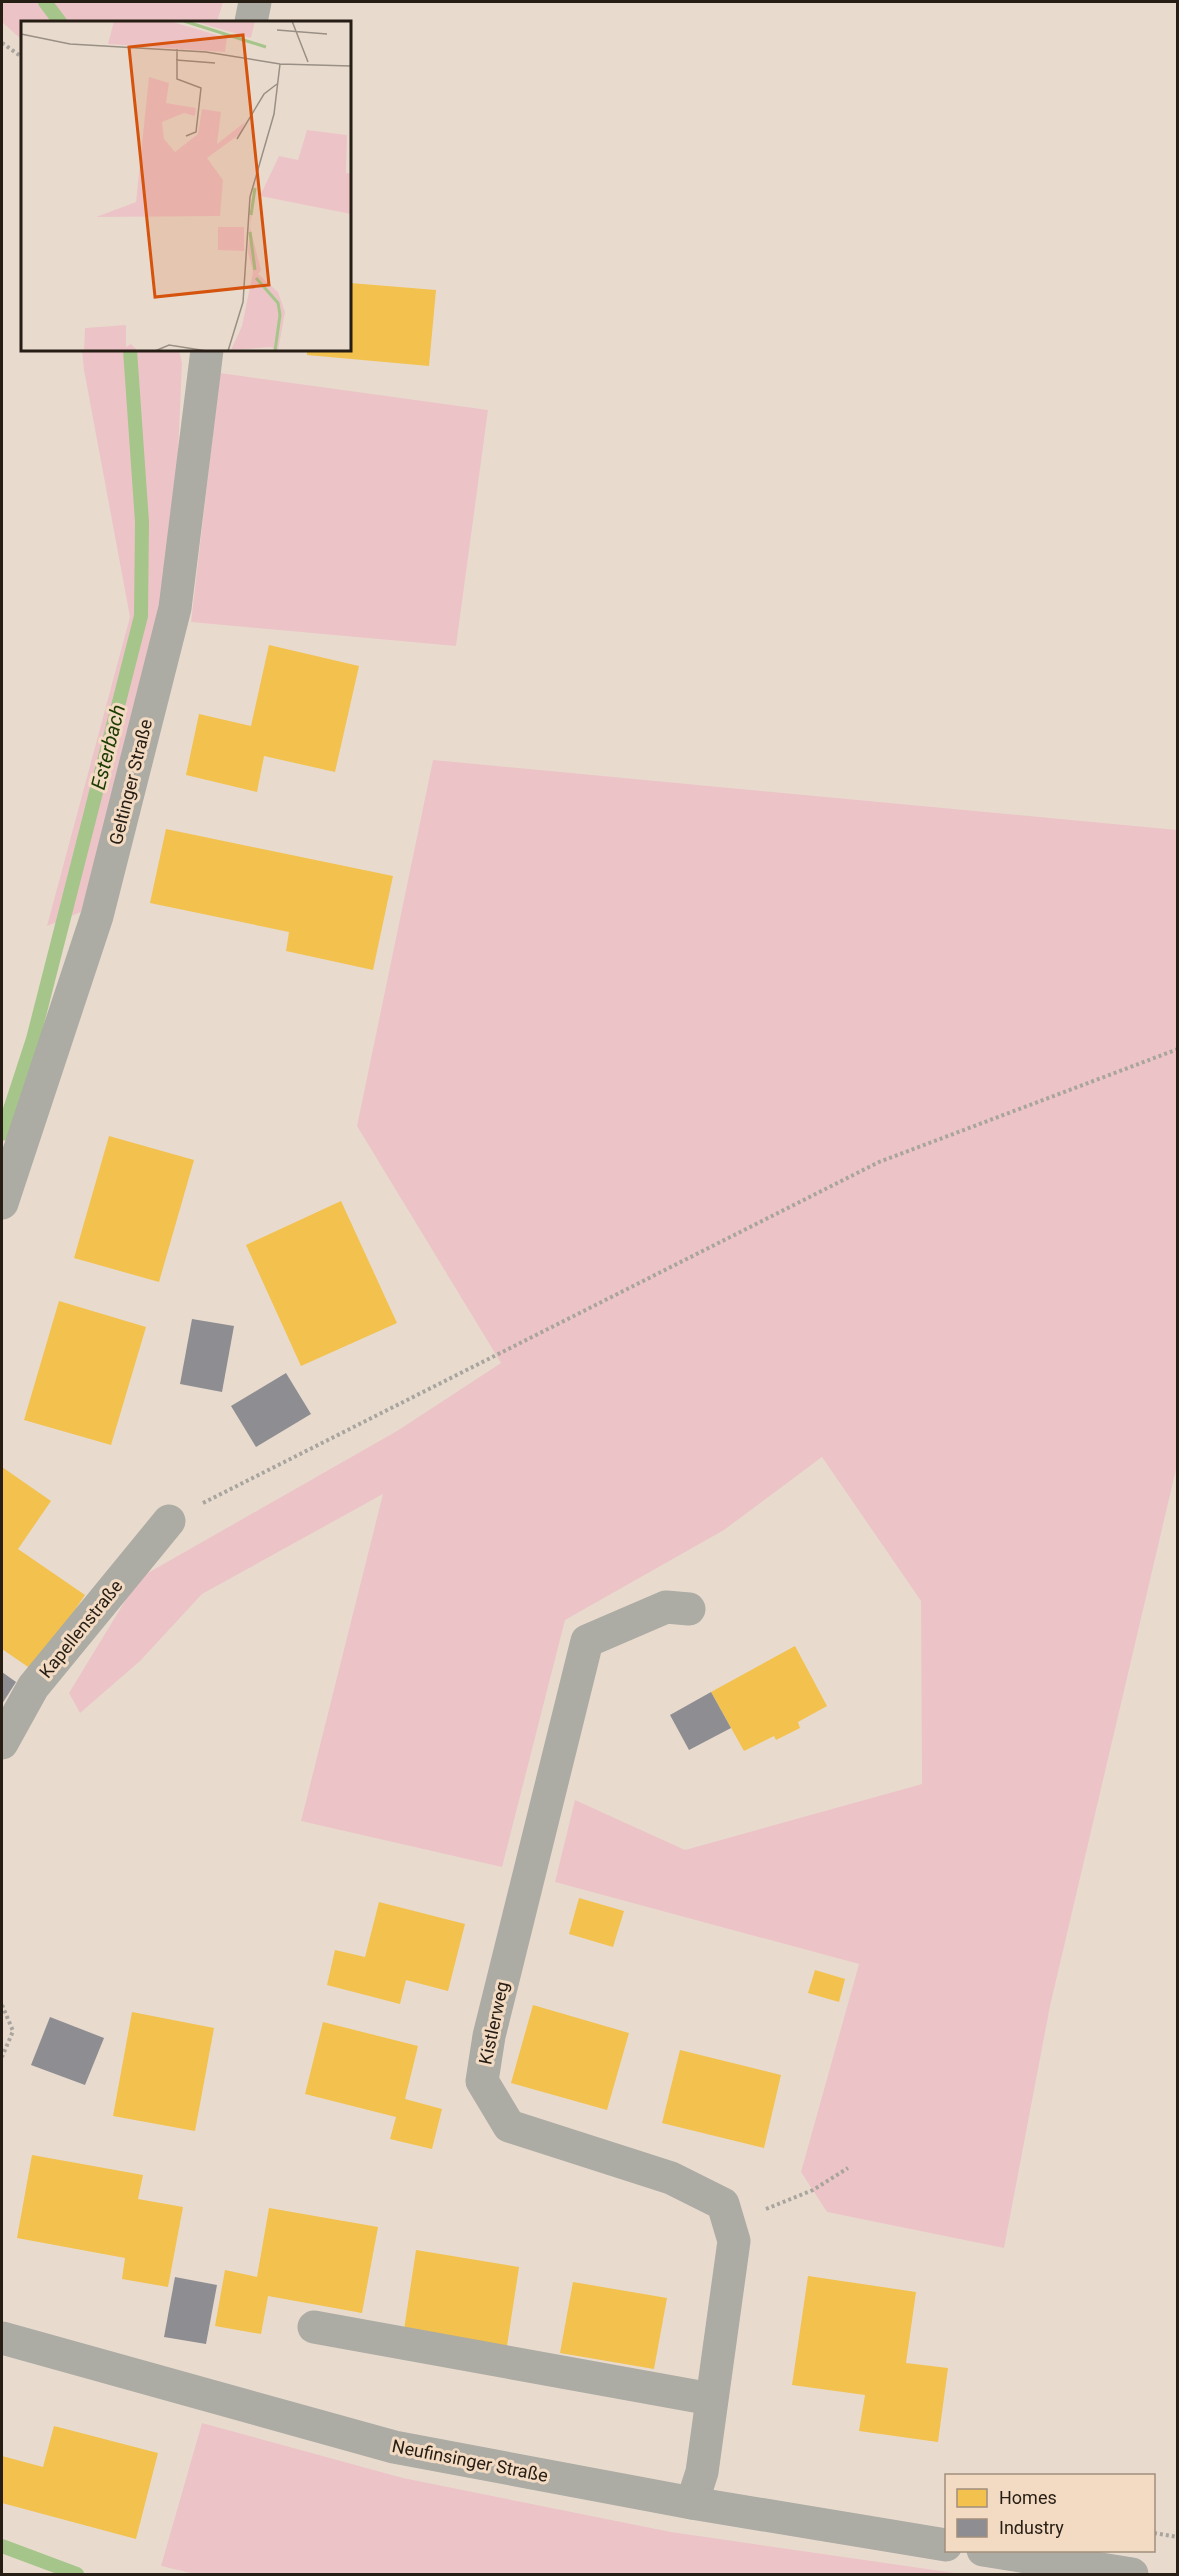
<svg xmlns="http://www.w3.org/2000/svg" width="1179" height="2576" font-family="Roboto,sans-serif">
	<style>
		.green { fill: #ecc4c7 }
		.homes { fill: #f2c14e }
		.industry { fill: #8d8d92 }
		.lines { fill: none; stroke-linecap: round; stroke-linejoin: round }
		.stream { stroke: #a6c58a; stroke-width: 14 }
		.path { stroke: #a9a59e; stroke-width: 4; stroke-dasharray: 3 3; stroke-linecap: butt }
		.minor { stroke: #acaba4; stroke-width: 33 }
		.labels { text-anchor: middle; stroke-width: 6; stroke-linejoin: round; paint-order: stroke }
		.street-label { font-size: 18px; fill: #261d14; stroke: #f3dbc3 }
		.water-label { font-size: 20px; font-style: italic; fill: #1c3b01; stroke: #f3dbc3 }
		.inset-river { fill: none; stroke: #a6c58a; stroke-width: 3 }
		.inset-road { fill: none; stroke: #9a8f84; stroke-width: 1.5 }
		.view { fill: #d5530d; fill-opacity: 0.15; stroke: #d5530d; stroke-width: 3 }
		.inset-edge { fill: none; stroke: #261d14; stroke-width: 3 }
	</style>
	<rect width="100%" height="100%" fill="#e8dbce"/>
	<g class="green">
		<polygon points="2,2 223,2 217,22 22,22 22,40 2,22"/>
		<polygon points="82,350 179,350 182,363 176,500 158,632 81,912 47,926 130,617 84,370"/>
		<polygon points="220,373 488,410 456,646 191,622"/>
		<polygon points="433,760 1177,830 1177,1465 1050,2006 1004,2248 827,2212 801,2172 859,1964 555,1882 575,1800 685,1850 922,1784 921,1601 822,1457 724,1530 565,1620 502,1867 301,1821 383,1494 202,1594 140,1661 80,1713 69,1693 139,1578 397,1431 501,1363 357,1126"/>
		<polygon points="202,2423 403,2478 671,2532 962,2574 195,2574 161,2566"/>
	</g>
	<g class="homes">
		<polygon points="350,283 436,290 429,366 307,355 307,350 350,350"/>
		<polygon points="269,645 359,666 335,772 264,756 257,792 186,775 199,714 251,726"/>
		<polygon points="166,829 393,876 373,970 286,951 289,932 150,903"/>
		<polygon points="109,1136 194,1160 159,1282 74,1258"/>
		<polygon points="341,1201 397,1323 301,1366 246,1245"/>
		<polygon points="59,1301 146,1327 111,1445 24,1420"/>
		<polygon points="2,1467 51,1501 18,1549 85,1595 34,1671 2,1649"/>
		<polygon points="795,1646 827,1706 798,1722 800,1728 776,1740 774,1736 744,1751 711,1692"/>
		<polygon points="579,1898 624,1911 613,1947 569,1934"/>
		<polygon points="379,1902 465,1924 448,1991 406,1980 400,2004 327,1985 335,1950 365,1957"/>
		<polygon points="815,1970 845,1979 839,2002 808,1993"/>
		<polygon points="533,2005 629,2033 607,2110 511,2083"/>
		<polygon points="132,2012 214,2028 195,2131 113,2116"/>
		<polygon points="323,2022 418,2046 405,2099 442,2109 432,2149 390,2139 396,2117 305,2094"/>
		<polygon points="680,2050 781,2075 764,2148 662,2123"/>
		<polygon points="32,2155 143,2175 138,2199 183,2207 168,2287 122,2279 125,2258 17,2238"/>
		<polygon points="269,2208 378,2227 362,2313 268,2296 261,2334 215,2326 225,2270 257,2277"/>
		<polygon points="416,2250 519,2267 507,2346 404,2330"/>
		<polygon points="808,2276 916,2292 906,2363 948,2368 938,2442 859,2431 865,2395 792,2385"/>
		<polygon points="573,2282 667,2298 654,2369 560,2353"/>
		<polygon points="54,2426 158,2453 136,2539 2,2503 2,2456 43,2467"/>
	</g>
	<g class="industry">
		<polygon points="192,1319 234,1326 222,1392 180,1384"/>
		<polygon points="286,1373 311,1414 256,1447 231,1406"/>
		<polygon points="2,1672 16,1682 2,1704"/>
		<polygon points="711,1692 731,1728 689,1750 670,1715"/>
		<polygon points="50,2017 104,2038 85,2085 31,2065"/>
		<polygon points="175,2277 217,2285 206,2344 164,2337"/>
	</g>
	<g class="lines">
		<g class="stream">
			<polyline points="45,2 60,22"/>
			<polyline points="2,1134 33,1039 141,616 142,522 130,350"/>
			<polyline points="2,2546 77,2574"/>
		</g>
		<g class="path">
			<polyline points="2,43 22,57"/>
			<polyline points="203,1503 879,1162 1178,1049"/>
			<polyline points="2,2005 13,2031 2,2057"/>
			<polyline points="766,2209 813,2190 848,2168"/>
			<polyline points="1154,2533 1178,2537"/>
		</g>
		<g class="minor">
			<polyline points="251,22 255,2"/>
			<polyline points="2,1203 97,916 175,608 207,350"/>
			<polyline points="689,1609 666,1607 587,1641 489,2036 482,2081 509,2126 671,2178 723,2204 734,2241 702,2472 692,2503"/>
			<polyline points="2,1743 33,1687 169,1521"/>
			<polyline points="314,2327 711,2399"/>
			<polyline points="2,2338 394,2447 692,2503 946,2545"/>
			<polyline points="983,2550 1132,2574"/>
		</g>
	</g>
	<g class="labels">
		<g class="street-label">
			<text transform="translate(131 782) rotate(-76)" y="6">Geltinger Straße</text>
			<text transform="translate(81 1629) rotate(-51)" y="6">Kapellenstraße</text>
			<text transform="translate(494 2023) rotate(-78)" y="6">Kistlerweg</text>
			<text transform="translate(470 2461) rotate(11)" y="6">Neufinsinger Straße</text>
		</g>
		<g class="water-label">
			<text transform="translate(108 747) rotate(-76)" y="7">Esterbach</text>
		</g>
	</g>
	<g transform="translate(21 21)">
		<rect width="330" height="330" fill="#e8dbce"/>
		<path d="M93,0H148L206,17L204,31L87,23ZM172,0H234L230,17ZM128,56L148,62L145,82L175,87L174,95L163,92L141,101L143,118L154,131L177,113L181,88L200,91L196,123L224,101L219,113L186,137L202,159L199,195L75,196L115,181ZM286,109L326,114L325,152L330,153V193L239,175L258,135L277,139ZM234,175L229,206L240,249L237,253L257,271L264,291L257,330L250,326L210,329L221,305L232,251L227,231L231,177ZM197,206H223V230L197,229ZM105,304V326L110,323L117,330H63L64,307Z" fill="#ecc4c7"/>
		<path class="inset-river" d="M163,0L245,26M230,194L234,167M229,211L234,249M235,257L257,282L259,294L254,330"/>
		<path class="inset-road" d="M271,0L287,41M256,9L306,13M0,13L49,23L185,31L259,43L330,45M156,28V58L180,67L175,111L165,115M155,39L194,42M216,118L243,73L256,63M134,330L148,324L186,330M207,330L222,281L229,176L253,93L259,43"/>
		<path class="view" d="M222,14L248,264L134,276L108,26Z"/>
		<rect width="330" height="330" class="inset-edge"/>
	</g>
	<rect width="1179" height="2576" fill="none" stroke="#261d14" stroke-width="6"/>
	<rect x="945" y="2474" width="210" height="78" fill="#f3dbc3" stroke="#a18f7d" stroke-width="1.5"/>
	<rect x="957" y="2489" width="30" height="18" fill="#f2c14e" stroke="#a18f7d" stroke-width="1.5"/>
	<text x="999" y="2504" font-size="18" fill="#261d14">Homes</text>
	<rect x="957" y="2519" width="30" height="18" fill="#8d8d92" stroke="#a18f7d" stroke-width="1.5"/>
	<text x="999" y="2534" font-size="18" fill="#261d14">Industry</text>
</svg>
